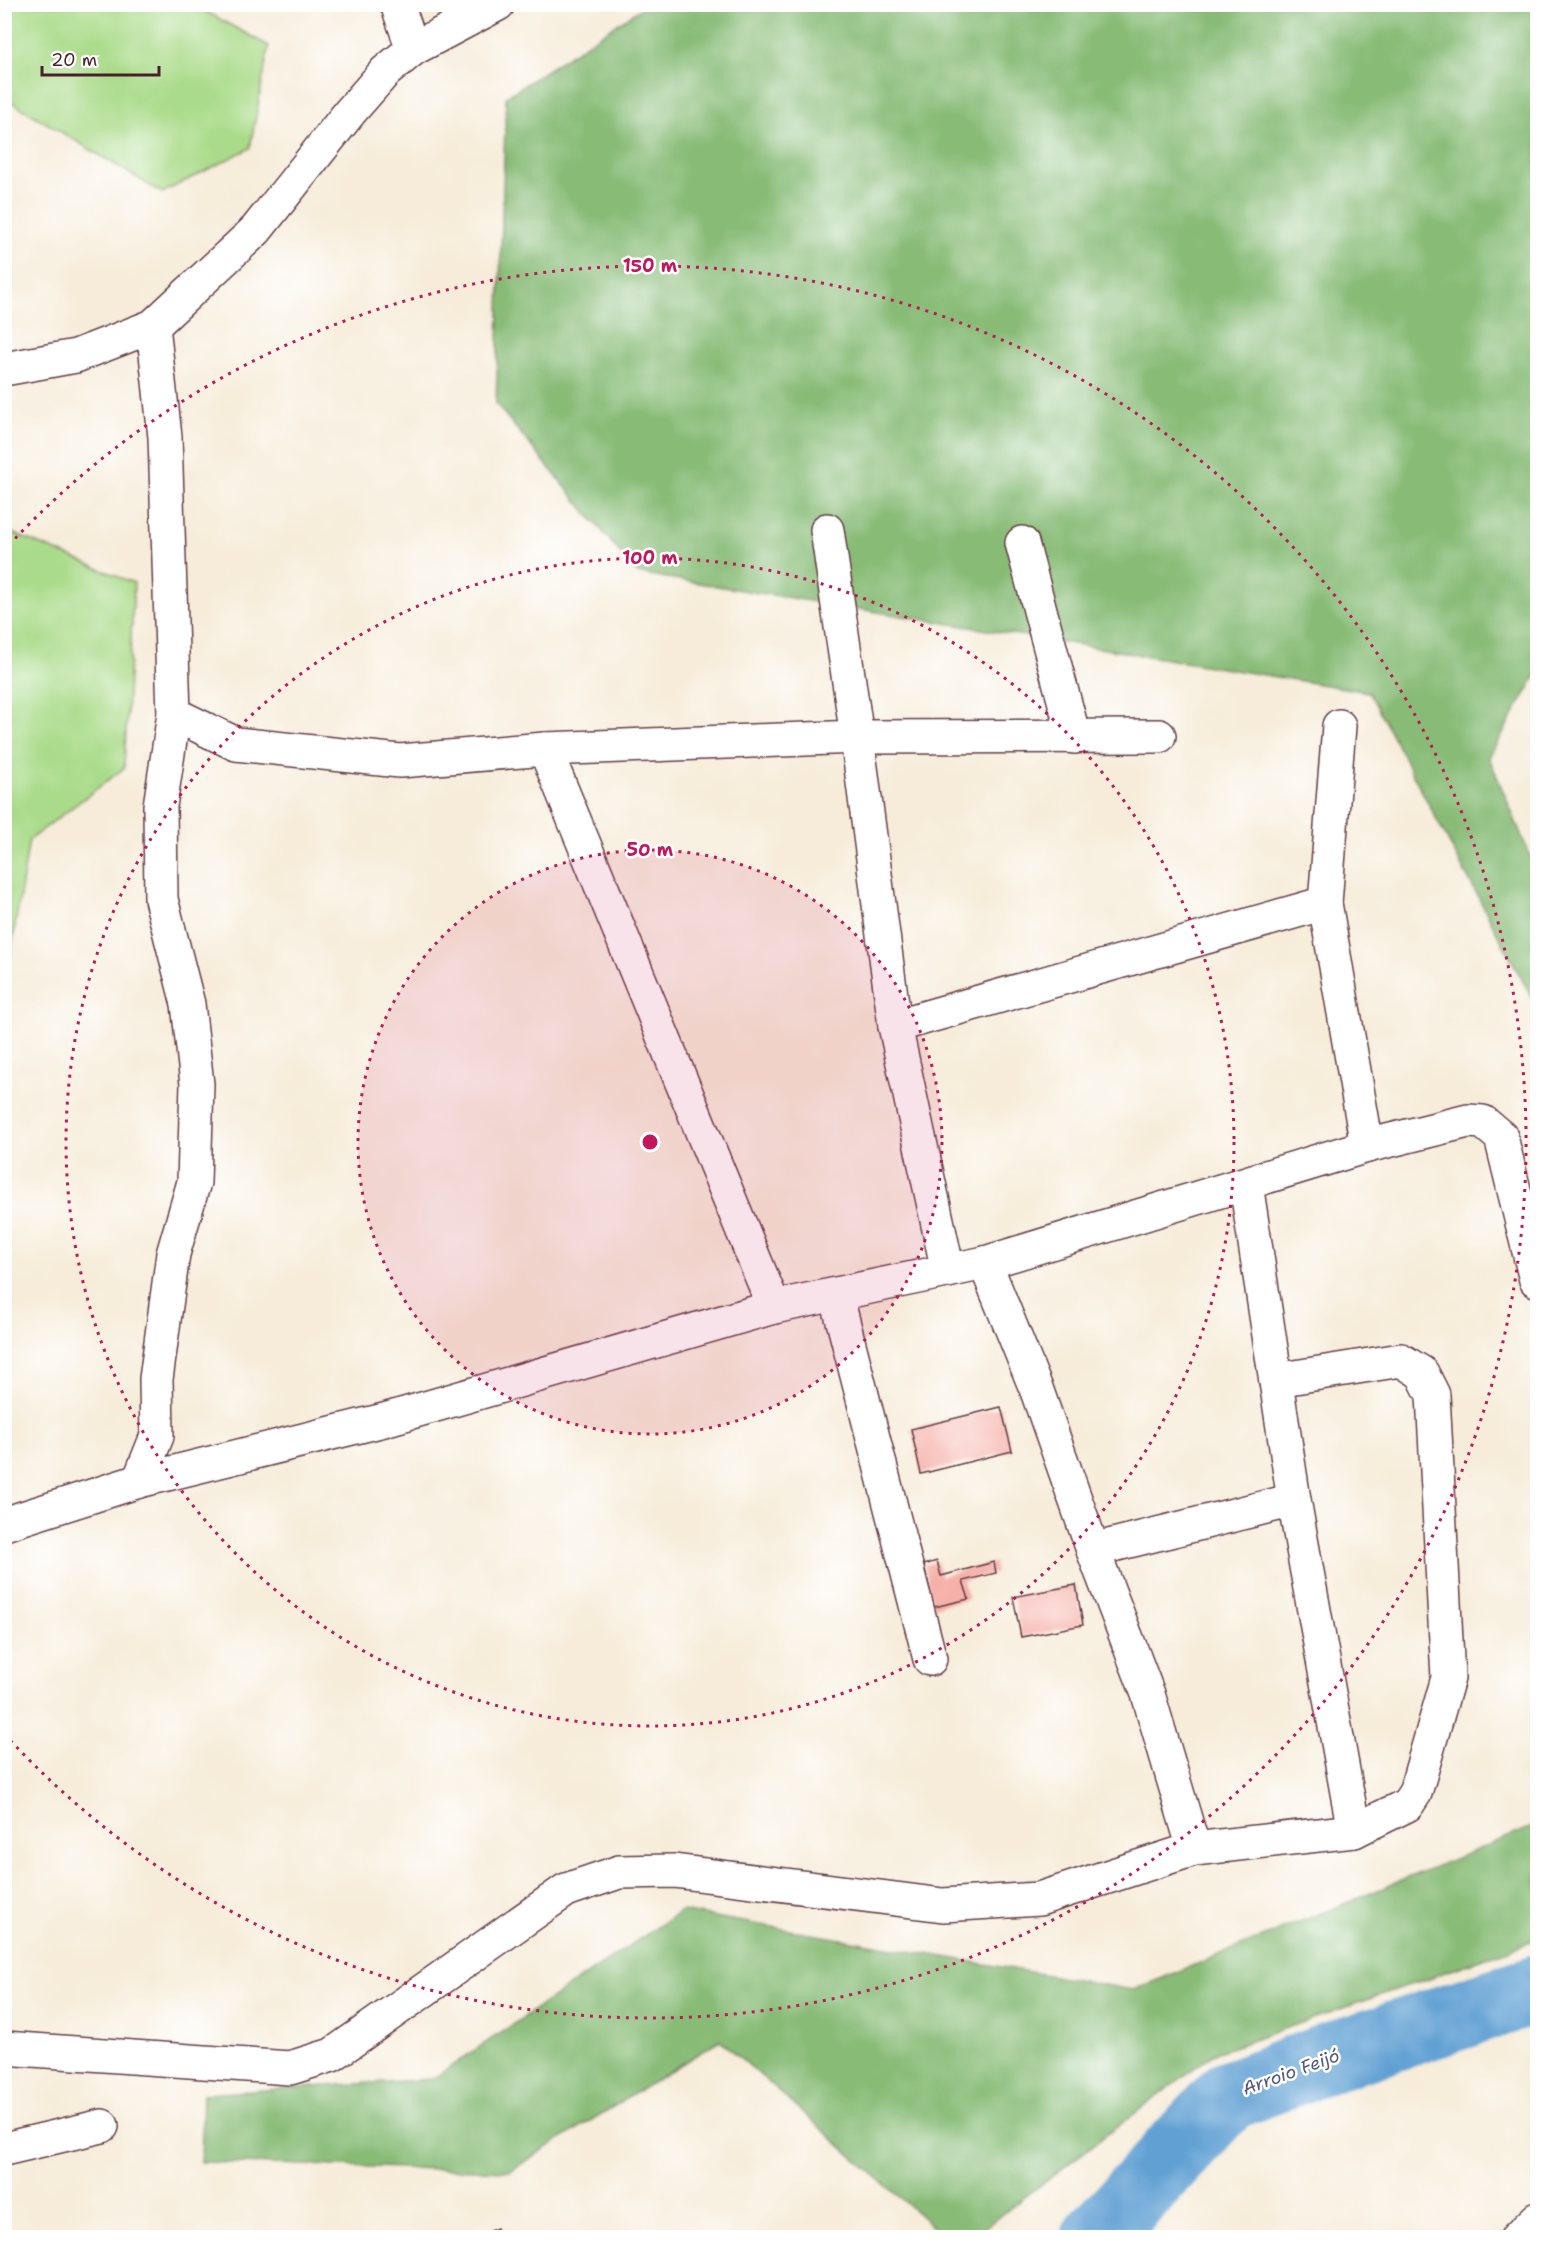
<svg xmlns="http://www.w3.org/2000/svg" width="1542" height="2242" font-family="'Shantell Sans',sans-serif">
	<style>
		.green { fill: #aadb8a; stroke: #7a7d5a; stroke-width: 1.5 }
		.forest { fill: #87bb76; stroke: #686d50; stroke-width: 1.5 }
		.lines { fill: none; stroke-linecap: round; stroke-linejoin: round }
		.river { stroke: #60a0d3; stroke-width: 70 }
		.building { fill: #f5b0a9 }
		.minor-casing { stroke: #643e45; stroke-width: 36 }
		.minor { stroke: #fff; stroke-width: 33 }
		.ring { fill: none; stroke: #c2185b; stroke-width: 3; stroke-dasharray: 3 6 }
		.labels { text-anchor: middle; stroke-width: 5; stroke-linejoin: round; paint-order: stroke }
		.water-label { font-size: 18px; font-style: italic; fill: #545977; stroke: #fff }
		.centre { fill: #c2185b; stroke: #fff; stroke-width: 3 }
		.ring-label { font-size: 18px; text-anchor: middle; font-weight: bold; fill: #c2185b; stroke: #fff; stroke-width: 5; stroke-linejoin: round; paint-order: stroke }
	</style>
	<rect width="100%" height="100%" fill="#fff"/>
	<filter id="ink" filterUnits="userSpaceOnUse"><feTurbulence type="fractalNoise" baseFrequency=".0167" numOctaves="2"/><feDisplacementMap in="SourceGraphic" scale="12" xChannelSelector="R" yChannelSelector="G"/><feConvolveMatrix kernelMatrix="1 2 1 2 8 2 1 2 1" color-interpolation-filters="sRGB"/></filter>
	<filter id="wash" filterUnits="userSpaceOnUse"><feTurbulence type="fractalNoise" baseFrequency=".008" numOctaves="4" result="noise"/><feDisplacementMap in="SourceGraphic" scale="24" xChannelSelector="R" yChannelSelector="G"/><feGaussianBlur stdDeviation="1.35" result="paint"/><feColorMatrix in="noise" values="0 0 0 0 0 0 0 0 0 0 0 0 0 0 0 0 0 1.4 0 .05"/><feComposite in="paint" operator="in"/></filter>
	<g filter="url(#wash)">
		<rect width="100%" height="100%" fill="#f6ecd9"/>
		<g class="green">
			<polygon points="4,5 194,5 269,46 250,148 162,193 5,98"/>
			<polygon points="5,530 134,583 124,768 29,840 5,989"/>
		</g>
		<g class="forest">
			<polygon points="646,5 1537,5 1537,674 1489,757 1537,873 1537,1073 1535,1004 1369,692 637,573 496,404 506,97"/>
			<polygon points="1537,1825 1537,1940 1213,2054 972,2237 945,2237 720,2040 510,2171 201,2162 203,2094 432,2079 681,1911 1133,1990"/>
		</g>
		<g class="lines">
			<polyline class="river" points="1096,2238 1228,2096 1328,2058 1538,1989"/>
		</g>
		<g id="blocks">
			<g class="building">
				<polygon points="1001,1407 1012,1451 921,1474 911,1429"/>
				<polygon points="937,1561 941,1576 994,1562 996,1573 963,1581 969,1599 934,1607 924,1565"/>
				<polygon points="1076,1585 1083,1625 1021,1637 1013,1597"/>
				<polygon points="497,2228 501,2238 475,2238 475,2237"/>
			</g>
		</g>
	</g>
	<g filter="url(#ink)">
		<use href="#blocks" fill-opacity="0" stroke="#643e45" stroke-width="1.5"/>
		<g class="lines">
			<defs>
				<g id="minor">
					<polyline points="397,4 413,49"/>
					<polyline points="4,369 76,356 153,326 256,230 350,112 385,72 413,49 498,4"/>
					<polyline points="827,530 857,737 895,1026 948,1271"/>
					<polyline points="1022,543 1074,737"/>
					<polyline points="174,714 236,744 400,761 545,749 857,737 1159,736"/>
					<polyline points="1339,726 1325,903 1367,1146"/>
					<polyline points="545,749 774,1307"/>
					<polyline points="895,1026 1325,903"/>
					<polyline points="1246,1184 1294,1500 1354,1831"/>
					<polyline points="985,1263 1037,1391 1093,1550 1148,1694 1194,1849"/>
					<polyline points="836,1294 930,1659"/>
					<polyline points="139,1481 157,1436 156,1379 173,1254 194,1182 197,1084 188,1004 161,899 160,806 174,714 165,437 153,326"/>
					<polyline points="4,1524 139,1481 384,1420 774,1307 985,1263 1367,1146 1468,1121 1483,1122 1501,1137 1536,1280"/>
					<polyline points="1093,1550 1294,1500"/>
					<polyline points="4,2048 290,2068 332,2055 566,1890 619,1872 674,1871 943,1905 1039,1899 1194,1849 1354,1831 1407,1805 1415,1793 1448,1678 1433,1395 1422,1373 1401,1360 1276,1380"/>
					<polyline points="4,2149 102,2126"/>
					<polyline points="1517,2238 1538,2218"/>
				</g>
			</defs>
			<use href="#minor" class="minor-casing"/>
			<use href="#minor" class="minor"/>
		</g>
	</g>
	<circle cx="650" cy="1142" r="292" fill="#c2185b" fill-opacity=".12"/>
	<g class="ring">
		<circle cx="650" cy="1142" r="292"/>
		<circle cx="650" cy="1142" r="584"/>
		<path d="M9 545A876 876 0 1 1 9 1739"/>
	</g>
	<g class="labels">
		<g class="water-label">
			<text transform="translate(1291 2072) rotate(-20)" y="6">Arroio Feijó</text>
		</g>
	</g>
	<circle cx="650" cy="1142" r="9" class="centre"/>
	<g class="ring-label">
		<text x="650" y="272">150 m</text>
		<text x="650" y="564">100 m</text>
		<text x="650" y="856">50 m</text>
	</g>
	<rect width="1542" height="2242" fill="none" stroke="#fff" stroke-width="24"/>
	<path d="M42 66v9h117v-9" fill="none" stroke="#4a1f2b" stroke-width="3"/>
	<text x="51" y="66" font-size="18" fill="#4a1f2b" stroke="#ffffff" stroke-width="4.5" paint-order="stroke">20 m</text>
</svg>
